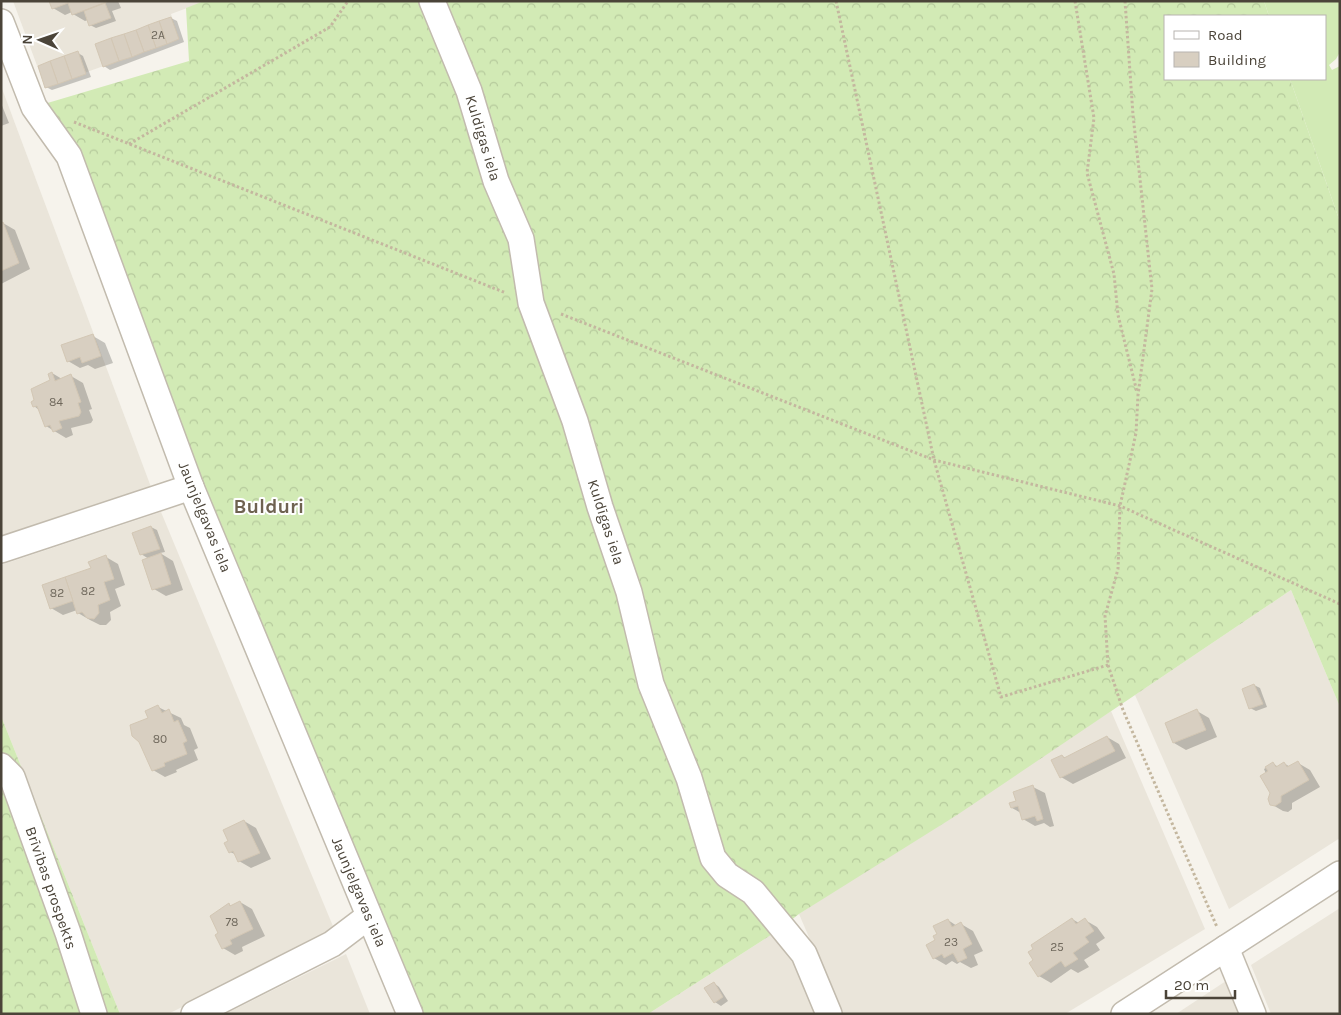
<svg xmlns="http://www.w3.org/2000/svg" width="1341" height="1015" font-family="Karla,sans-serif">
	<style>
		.residential { fill: #eae5da }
		.grass { fill: #d2eab5 }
		.forest { fill: url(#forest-crowns) }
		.shadow { fill: #0003 }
		.building { fill: #d8cfc1; stroke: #d3c7b4 }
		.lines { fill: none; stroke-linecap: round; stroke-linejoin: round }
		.street-casing { stroke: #c2bbae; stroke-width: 28 }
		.path { stroke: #c4b79f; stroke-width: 3; stroke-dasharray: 2.5 2.5; stroke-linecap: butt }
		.street { stroke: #fff; stroke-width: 25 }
		.labels { text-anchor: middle; stroke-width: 4; stroke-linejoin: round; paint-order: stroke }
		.number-label { font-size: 12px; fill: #6e675b }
		.street-label { font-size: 15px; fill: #4b4439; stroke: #fff }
		.district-label { font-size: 20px; font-weight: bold; fill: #6e6250; stroke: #fff }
	</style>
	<defs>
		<pattern id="forest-crowns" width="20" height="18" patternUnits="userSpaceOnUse" patternTransform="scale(1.25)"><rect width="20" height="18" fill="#d2eab5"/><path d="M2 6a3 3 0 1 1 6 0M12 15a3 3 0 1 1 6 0" fill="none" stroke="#b6ca9c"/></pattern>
	</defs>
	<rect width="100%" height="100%" fill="#f6f3ec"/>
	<g class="residential">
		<polygon points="13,1 206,1 171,14 179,39 45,87"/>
		<polygon points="1,86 151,487 1,536"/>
		<polygon points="161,512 335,931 168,1014 120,1014 1,716 1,565"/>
		<polygon points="1291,590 1340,707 1340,838 1229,909 1135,695"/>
		<polygon points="1111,711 1205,929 1065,1014 842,1014 799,914"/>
		<polygon points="1340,908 1340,1014 1271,1014 1251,965"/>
		<polygon points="774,933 786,945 815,1014 648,1014"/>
		<polygon points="346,954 370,1014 225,1014"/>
		<polygon points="1226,981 1240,1014 1176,1014"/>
	</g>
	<polygon class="grass" points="1264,1 1340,1 1340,52 1336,59 1329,65 1332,70 1340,66 1340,222 1290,79 1325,79 1325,16 1269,16"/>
	<g class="forest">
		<polygon points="204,1 1264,1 1269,16 1165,16 1165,79 1290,79 1340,222 1340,707 1291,590 957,815 799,914 774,933 648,1014 410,1014 69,156 34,107 189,61 186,8"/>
		<polygon points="1,716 120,1014 1,1014"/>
	</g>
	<g class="shadow">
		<polygon points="50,1 118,1 121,8 112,11 116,21 96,28 90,25 88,20 85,21 73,14 72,12 65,15 53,8"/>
		<polygon points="171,18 177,21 184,42 110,70 104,66"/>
		<polygon points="78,53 83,56 91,77 52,90 46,87"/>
		<polygon points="1,103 9,123 1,126"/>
		<polygon points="3,223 15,230 30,269 1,284 1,224"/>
		<polygon points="93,336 105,343 113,363 95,369 88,365 80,368 68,361"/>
		<polygon points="52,373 62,379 71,376 83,383 92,409 89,410 93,420 91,423 71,428 73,435 66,438 46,426 39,410 34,406 52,381"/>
		<polygon points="151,527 157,530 165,552 160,553 173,561 183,590 166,596 154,589 149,559 141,554"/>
		<polygon points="106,557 118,564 125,585 115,589 121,606 110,612 111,620 106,625 100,625 90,620 78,613 77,610 63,615 51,608"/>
		<polygon points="1254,685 1260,688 1267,707 1256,711 1250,708"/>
		<polygon points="158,707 181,718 184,725 190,728 198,748 194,750 198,760 176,770 177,772 165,777 153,770 150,719"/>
		<polygon points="1197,711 1209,718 1217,737 1186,750 1174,743 1166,723"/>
		<polygon points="1107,737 1119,744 1126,758 1073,784 1061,777 1062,756 1066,758"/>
		<polygon points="1273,763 1278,767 1284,763 1290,767 1298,763 1310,770 1320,787 1292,803 1292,809 1288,812 1283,811 1271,804 1271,793 1266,774 1264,769"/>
		<polygon points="1033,787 1045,793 1054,826 1050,827 1044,823 1035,826 1023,819 1021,813 1012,808"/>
		<polygon points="244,821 256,828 271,859 251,868 239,861 237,855 230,852 230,841"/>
		<polygon points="240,902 252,909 265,936 242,947 243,951 235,955 223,948 229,905 232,906"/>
		<polygon points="1072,919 1079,923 1085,920 1097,927 1105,938 1096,944 1100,950 1084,960 1089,967 1078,973 1071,969 1051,983 1039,976"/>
		<polygon points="948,920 957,926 961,924 973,931 983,951 974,955 978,965 971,968 960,962 957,964 952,961 946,965 934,958 937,941"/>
		<polygon points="714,983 719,987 728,1001 721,1006 715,1002 706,988"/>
	</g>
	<g class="building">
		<polygon points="49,1 109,1 72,15 68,3 52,9"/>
		<polygon points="105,3 111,18 89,26 84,11"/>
		<polygon points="171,17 179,39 167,44 159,21"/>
		<polygon points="159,21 167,44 156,48 148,25"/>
		<polygon points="148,25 156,48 144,52 136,30"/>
		<polygon points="136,30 144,52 132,57 124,34"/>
		<polygon points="124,34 132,57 119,61 111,38"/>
		<polygon points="111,38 119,61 103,67 95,44"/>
		<polygon points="78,51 86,74 72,79 64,56"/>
		<polygon points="64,56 72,79 58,84 50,61"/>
		<polygon points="50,61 58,84 45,88 38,66"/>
		<polygon points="3,222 19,263 1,271 1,223"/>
		<polygon points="93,334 101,356 82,363 80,357 67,362 61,345"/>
		<polygon points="52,372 55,381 71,374 81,402 78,403 81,412 79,416 59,421 62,428 53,432 50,425 45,427 37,406 33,407 31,402 34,400 31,389 50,380 48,374"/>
		<polygon points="151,526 160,549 140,555 132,533"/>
		<polygon points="161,553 171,584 152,590 142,560"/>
		<polygon points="106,555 114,579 104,582 110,600 98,605 99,613 94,619 87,618 82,612 77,614 65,577 91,568 88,562"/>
		<polygon points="65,577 73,601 50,609 42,585"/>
		<polygon points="1254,684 1263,704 1249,709 1242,689"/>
		<polygon points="158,705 162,713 169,709 174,722 178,720 187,741 183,743 187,754 164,763 165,766 152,771 139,742 132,736 130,725 148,718 145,711"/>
		<polygon points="1197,709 1206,730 1173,743 1165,723"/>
		<polygon points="1107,736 1115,751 1060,778 1051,760 1062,755 1064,758"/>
		<polygon points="1298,761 1309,780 1281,796 1281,802 1275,806 1270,805 1268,799 1270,793 1260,776 1268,771 1265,767 1273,762 1276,767 1284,762 1287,767"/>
		<polygon points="1033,785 1043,819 1037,821 1035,816 1022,820 1018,806 1011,808 1009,803 1016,801 1013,792"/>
		<polygon points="244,820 260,853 238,862 233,851 229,853 224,843 228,841 223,830"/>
		<polygon points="240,901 253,929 230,940 232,944 222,949 215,935 218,933 210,916 229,903 230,906"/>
		<polygon points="1072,918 1076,924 1085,918 1094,931 1085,937 1089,942 1073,953 1078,959 1065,967 1061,961 1038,977 1029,963 1033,960 1028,952 1033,949 1031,945"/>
		<polygon points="948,919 952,927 961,922 972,944 963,949 967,958 958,962 953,953 944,958 942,954 933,959 926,945 935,940 933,936 937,934 933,926"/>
		<polygon points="714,982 723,997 714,1003 704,988"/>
	</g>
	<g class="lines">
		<defs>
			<g id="street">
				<polyline points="432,1 469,91 496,181 521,239 531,303 575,421 600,507 629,592 651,684 689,778 713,858 727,875 753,892 804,954 829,1014"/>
				<polyline points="1,22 34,107 69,156 191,487 410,1014"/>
				<polyline points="1,550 191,487"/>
				<polyline points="1,766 12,777 68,933 94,1014"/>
				<polyline points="1226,948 1253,1014"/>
				<polyline points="194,1014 332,944 369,916"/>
				<polyline points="1124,1014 1340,874"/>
			</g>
		</defs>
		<use href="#street" class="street-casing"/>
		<g class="path">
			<polyline points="836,1 934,460 1001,697 1108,665"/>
			<polyline points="1075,1 1094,118 1087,173 1114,274 1118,315 1137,392"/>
			<polyline points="1125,1 1133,115 1152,289 1138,395 1136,433 1120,506 1118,569 1105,616 1108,665 1123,710 1217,927"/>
			<polyline points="74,122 506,293"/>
			<polyline points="129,144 330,27 348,1"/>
			<polyline points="561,314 934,460 1120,506 1340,604"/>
		</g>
		<use href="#street" class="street"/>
	</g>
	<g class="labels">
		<g class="number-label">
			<text x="158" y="39">2A</text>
			<text x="56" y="406">84</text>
			<text x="88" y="595">82</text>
			<text x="57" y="597">82</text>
			<text x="160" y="743">80</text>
			<text x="232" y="926">78</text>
			<text x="951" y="946">23</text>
			<text x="1057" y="951">25</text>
		</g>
		<g class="street-label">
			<text transform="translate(483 138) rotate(73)" y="5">Kuldīgas iela</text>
			<text transform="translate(205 517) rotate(68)" y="5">Jaunjelgavas iela</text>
			<text transform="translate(606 522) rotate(72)" y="5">Kuldīgas iela</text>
			<text transform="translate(51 888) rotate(71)" y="5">Brīvības prospekts</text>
			<text transform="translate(359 892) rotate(67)" y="5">Jaunjelgavas iela</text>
		</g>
		<g class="district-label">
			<text x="269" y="513">Bulduri</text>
		</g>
	</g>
	<rect width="1341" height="1015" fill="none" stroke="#4b4439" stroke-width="5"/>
	<rect x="1164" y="15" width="162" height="65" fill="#ffffff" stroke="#b7b4b0"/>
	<rect x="1174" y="31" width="25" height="8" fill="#ffffff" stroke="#b7b4b0"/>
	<text x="1208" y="40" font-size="15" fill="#4b4439">Road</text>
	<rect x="1174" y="52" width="25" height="15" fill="#d8cfc1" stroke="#b7b4b0"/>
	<text x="1208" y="65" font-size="15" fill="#4b4439">Building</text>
	<g transform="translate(40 40) rotate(272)" stroke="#ffffff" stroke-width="4" paint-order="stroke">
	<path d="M0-4L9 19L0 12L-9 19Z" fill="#4b4439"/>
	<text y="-8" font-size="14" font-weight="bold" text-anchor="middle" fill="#4b4439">N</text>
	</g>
	<path d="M1166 990v8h69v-8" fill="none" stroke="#4b4439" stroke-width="2.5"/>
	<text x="1174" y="990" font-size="15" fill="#4b4439" stroke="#ffffff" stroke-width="4" paint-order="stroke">20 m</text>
</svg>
